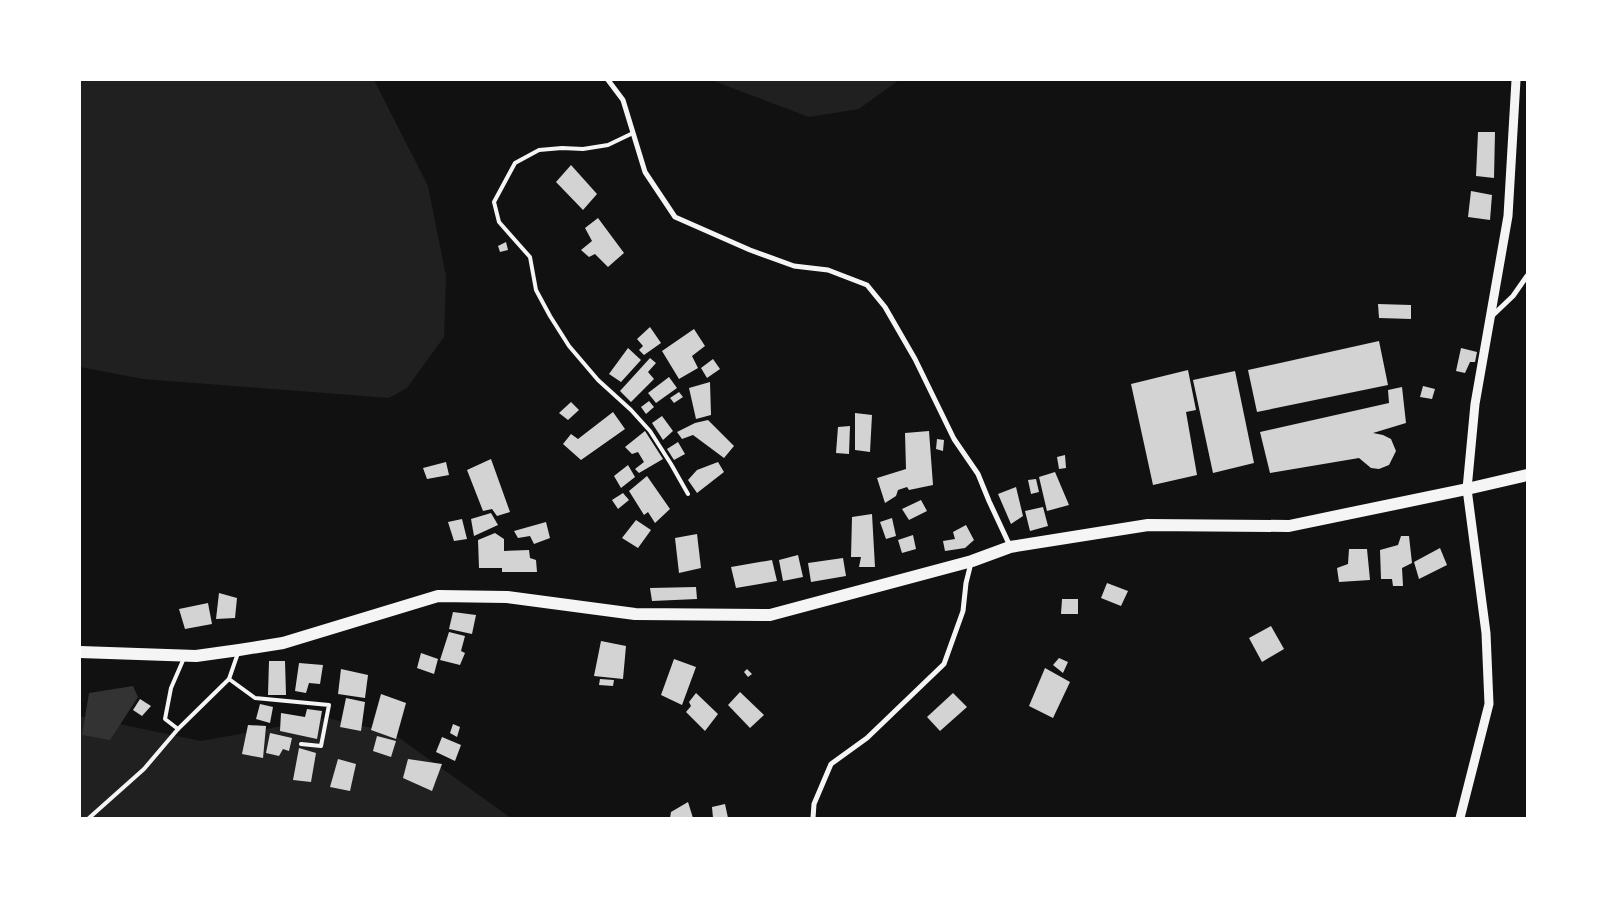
<svg xmlns="http://www.w3.org/2000/svg" width="1607" height="898" font-family="'Source Sans 3',sans-serif">
	<style>
		.green { fill: #202020 }
		.water { fill: #333 }
		.building { fill: #d3d3d3 }
		.lines { fill: none; stroke-linecap: round; stroke-linejoin: round }
		.service { stroke: #f5f5f5; stroke-width: 4 }
		.minor { stroke: #f5f5f5; stroke-width: 5 }
		.tertiary { stroke: #f5f5f5; stroke-width: 9 }
		.primary { stroke: #f5f5f5; stroke-width: 12 }
	</style>
	<rect width="100%" height="100%" fill="#111"/>
	<g class="green">
		<polygon points="80,80 374,80 428,186 446,276 444,337 407,388 389,398 143,379 80,367"/>
		<polygon points="711,80 899,80 859,109 809,117"/>
		<polygon points="80,716 201,741 326,718 391,732 511,818 80,818"/>
	</g>
	<polygon class="water" points="133,686 138,697 110,740 82,735 89,693"/>
	<g class="building">
		<polygon points="1478,132 1495,132 1494,178 1476,176"/>
		<polygon points="571,165 597,194 583,210 556,182"/>
		<polygon points="1471,191 1492,195 1490,220 1468,217"/>
		<polygon points="598,218 624,253 608,267 595,254 589,257 581,250 592,241 585,228"/>
		<polygon points="506,242 508,250 500,252 498,246"/>
		<polygon points="1378,304 1411,305 1411,319 1379,318"/>
		<polygon points="650,327 661,343 644,355 639,350 643,346 637,339"/>
		<polygon points="694,329 705,346 692,356 698,368 679,379 662,351"/>
		<polygon points="1379,341 1388,385 1257,412 1248,370"/>
		<polygon points="628,348 641,360 621,382 609,374"/>
		<polygon points="1461,348 1477,352 1475,362 1470,362 1465,373 1456,371"/>
		<polygon points="650,358 656,363 648,372 654,379 631,402 620,391"/>
		<polygon points="713,359 720,369 707,378 701,368"/>
		<polygon points="1188,370 1196,410 1186,412 1197,475 1153,485 1131,384"/>
		<polygon points="1235,371 1254,463 1213,473 1193,380"/>
		<polygon points="669,377 677,388 656,403 648,393"/>
		<polygon points="710,382 711,415 696,419 689,388"/>
		<polygon points="1423,386 1435,389 1432,399 1420,397"/>
		<polygon points="1402,387 1406,423 1373,433 1383,435 1391,439 1396,451 1389,465 1379,469 1371,468 1359,458 1270,473 1260,432 1389,403 1388,390"/>
		<polygon points="679,392 683,397 674,403 670,398"/>
		<polygon points="649,401 654,407 646,414 641,407"/>
		<polygon points="571,402 579,410 568,420 559,413"/>
		<polygon points="613,412 625,429 581,460 563,444 571,434 578,439"/>
		<polygon points="855,413 872,415 870,452 855,450"/>
		<polygon points="662,416 673,431 663,440 652,423"/>
		<polygon points="708,420 734,446 724,458 693,435 682,439 677,432 695,423"/>
		<polygon points="850,426 849,454 836,453 838,427"/>
		<polygon points="645,431 663,459 639,473 635,469 644,462 638,452 632,454 625,447"/>
		<polygon points="929,431 933,485 909,490 907,487 898,490 896,496 885,503 877,478 906,469 905,433"/>
		<polygon points="937,439 944,440 943,451 936,449"/>
		<polygon points="678,442 685,454 674,460 667,449"/>
		<polygon points="1065,455 1066,468 1059,469 1057,457"/>
		<polygon points="491,459 510,512 497,516 492,509 483,511 467,470"/>
		<polygon points="446,462 449,475 427,479 423,468"/>
		<polygon points="718,462 724,472 697,493 688,480 697,470"/>
		<polygon points="628,465 635,477 621,488 614,476"/>
		<polygon points="1055,472 1069,505 1047,511 1039,477"/>
		<polygon points="647,476 670,509 655,523 648,512 644,515 629,491"/>
		<polygon points="1036,479 1039,492 1031,494 1028,480"/>
		<polygon points="1016,487 1023,516 1011,524 998,494"/>
		<polygon points="623,493 629,500 618,509 612,500"/>
		<polygon points="921,500 927,511 909,520 902,509"/>
		<polygon points="1043,507 1048,526 1030,531 1025,511"/>
		<polygon points="491,513 498,525 474,536 471,519"/>
		<polygon points="872,514 875,567 859,567 861,557 851,557 852,517"/>
		<polygon points="892,518 896,536 886,539 880,522"/>
		<polygon points="462,519 467,539 454,541 448,522"/>
		<polygon points="636,520 651,530 638,548 622,538"/>
		<polygon points="546,522 550,538 534,544 530,536 518,538 514,531"/>
		<polygon points="966,525 974,540 965,548 945,551 943,541 955,539 953,532"/>
		<polygon points="495,533 504,539 504,551 529,550 530,558 536,560 537,572 502,572 502,568 479,568 478,540"/>
		<polygon points="697,534 701,568 679,573 675,538"/>
		<polygon points="913,535 916,549 902,553 898,540"/>
		<polygon points="1401,536 1409,536 1412,563 1402,568 1403,586 1393,586 1392,579 1381,579 1380,550 1398,545"/>
		<polygon points="1440,548 1447,565 1419,579 1414,562"/>
		<polygon points="1349,549 1367,549 1370,580 1339,582 1337,568 1348,564"/>
		<polygon points="798,555 803,577 783,581 779,560"/>
		<polygon points="843,558 846,576 811,582 808,563"/>
		<polygon points="772,560 777,581 736,588 731,567"/>
		<polygon points="1107,583 1128,591 1121,606 1101,598"/>
		<polygon points="696,587 697,599 652,601 650,588"/>
		<polygon points="219,593 237,598 235,618 216,619"/>
		<polygon points="1062,599 1078,599 1078,614 1061,614"/>
		<polygon points="208,603 212,624 185,629 179,609"/>
		<polygon points="453,612 476,615 472,634 449,629"/>
		<polygon points="1271,626 1284,649 1262,662 1249,638"/>
		<polygon points="449,632 465,636 461,651 465,653 460,665 440,660"/>
		<polygon points="601,641 626,646 623,679 594,676"/>
		<polygon points="421,653 438,659 434,674 417,668"/>
		<polygon points="1059,658 1068,662 1063,673 1053,665"/>
		<polygon points="674,659 696,667 682,705 661,695"/>
		<polygon points="269,661 285,661 286,695 268,695"/>
		<polygon points="299,663 323,665 320,684 309,683 306,693 295,691"/>
		<polygon points="1045,668 1070,682 1053,718 1029,706"/>
		<polygon points="341,669 368,675 365,698 338,694"/>
		<polygon points="747,669 752,674 748,677 744,672"/>
		<polygon points="600,679 614,680 613,686 599,685"/>
		<polygon points="740,692 764,715 750,728 728,705"/>
		<polygon points="696,693 718,714 705,731 686,712 691,706 689,702"/>
		<polygon points="953,693 967,707 940,731 927,717"/>
		<polygon points="381,694 406,703 396,739 371,730"/>
		<polygon points="346,698 365,702 361,731 340,727"/>
		<polygon points="140,699 151,706 142,716 133,710"/>
		<polygon points="260,704 273,707 270,723 256,719"/>
		<polygon points="307,709 322,711 317,739 280,731 281,713 305,717"/>
		<polygon points="453,724 460,727 457,737 450,733"/>
		<polygon points="248,725 266,726 263,758 242,754"/>
		<polygon points="270,733 292,738 289,751 283,749 279,756 266,753"/>
		<polygon points="377,736 396,741 391,757 373,751"/>
		<polygon points="442,737 461,745 455,761 436,752"/>
		<polygon points="299,748 316,753 311,782 293,780"/>
		<polygon points="338,759 356,764 350,791 330,787"/>
		<polygon points="408,759 442,764 432,791 403,778"/>
		<polygon points="688,802 693,818 670,818 671,812"/>
		<polygon points="725,804 728,818 713,818 712,807"/>
	</g>
	<g class="lines">
		<g class="service">
			<polyline points="633,133 608,145 583,149 562,148 539,150 515,163 494,202 499,222 530,257 536,290 550,316 569,346 598,380 631,410 650,431 671,464 688,494"/>
			<polyline points="229,679 255,698 329,705 321,746 301,744"/>
			<polyline points="178,729 165,719 171,688 184,658"/>
			<polyline points="89,818 144,769 178,729 229,679 238,653"/>
		</g>
		<g class="minor">
			<polyline points="608,80 623,100 645,172 675,217 750,250 794,266 828,270 867,285 885,307 915,359 954,439 978,474 989,501 1010,546"/>
			<polyline points="1491,317 1513,296 1527,276"/>
			<polyline points="813,818 814,804 831,764 867,738 944,664 963,611 966,583 971,563"/>
		</g>
		<polyline class="tertiary" points="1460,818 1489,704 1486,633 1467,489 1475,404 1508,216 1516,80"/>
		<polyline class="primary" points="80,652 196,656 239,650 283,643 438,596 507,597 635,614 770,615 972,561 1010,547 1148,525 1289,526 1467,489 1527,475"/>
	</g>
	<rect width="1607" height="898" fill="none" stroke="#ffffff" stroke-width="162"/>
</svg>
